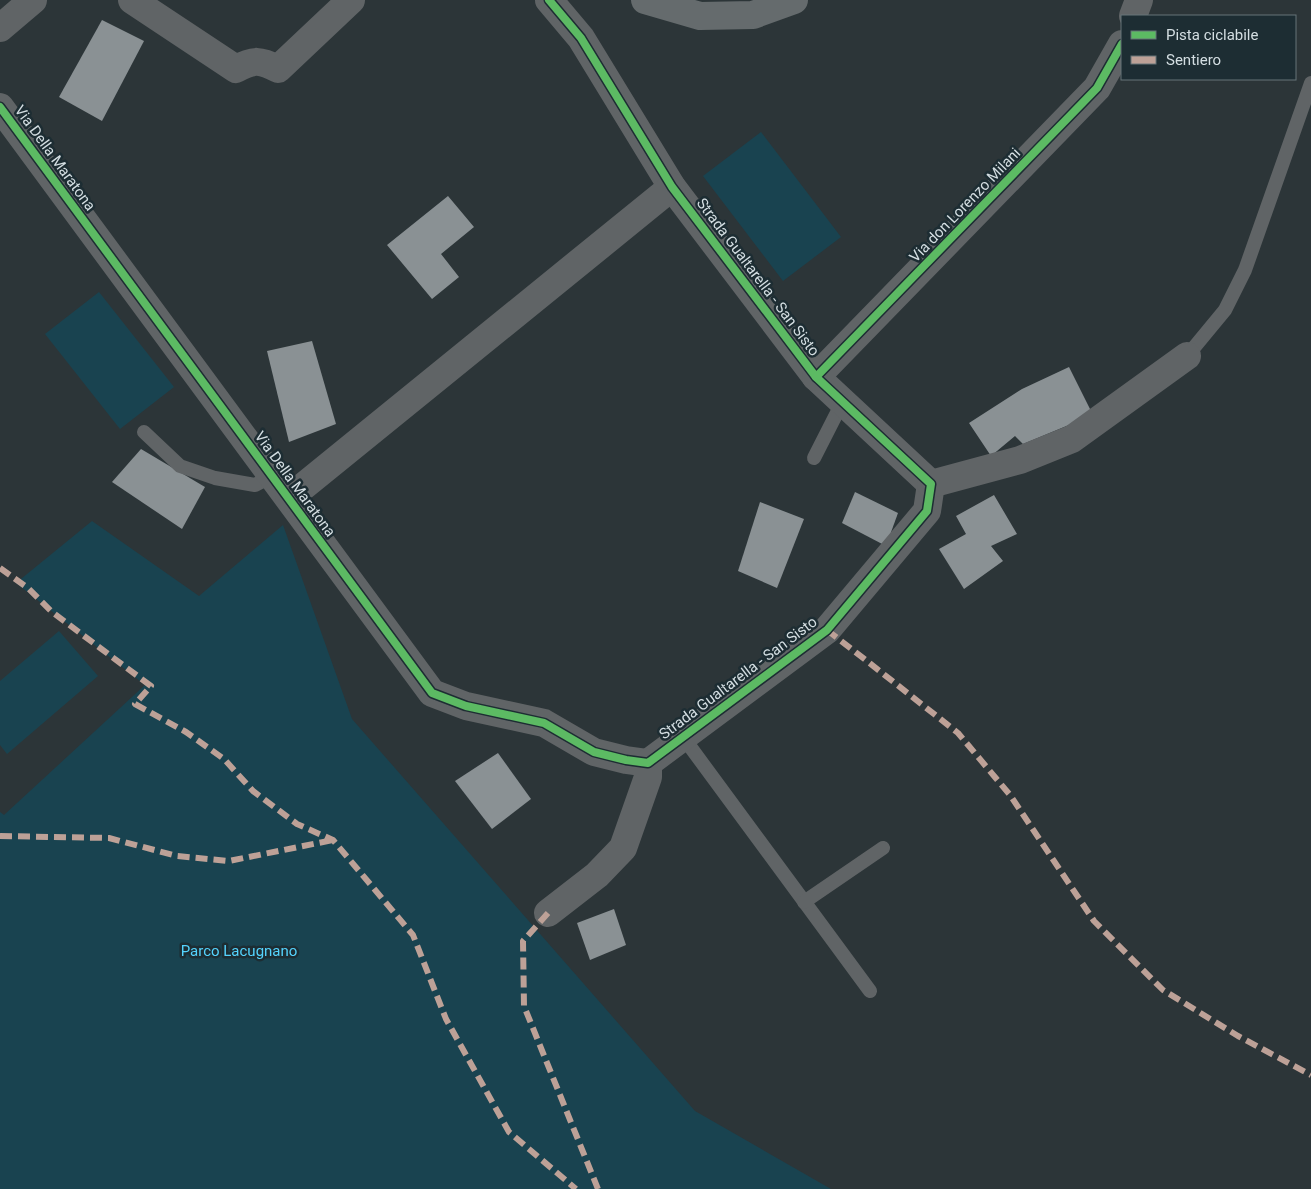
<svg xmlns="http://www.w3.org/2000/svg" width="1311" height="1189" font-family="Roboto,sans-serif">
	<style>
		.green { fill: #194350 }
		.building { fill: #8a9194 }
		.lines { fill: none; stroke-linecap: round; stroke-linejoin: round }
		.lane { stroke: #606466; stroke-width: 14 }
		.street { stroke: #606466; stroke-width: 28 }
		.highway { stroke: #656b6d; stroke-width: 28 }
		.quiet { stroke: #bda197; stroke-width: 6; stroke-dasharray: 12 6; stroke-linecap: butt }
		.cycleway-casing { stroke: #1d2d33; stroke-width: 11 }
		.cycleway { stroke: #5cba63; stroke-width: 8 }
		.labels { text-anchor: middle; stroke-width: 5; stroke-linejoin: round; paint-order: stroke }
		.street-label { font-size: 15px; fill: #d4dee2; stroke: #1d2d33 }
		.park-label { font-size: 15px; fill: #54d3fd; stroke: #1d2d33 }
	</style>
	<rect width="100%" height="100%" fill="#2c3538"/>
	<g class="green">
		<polygon points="761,132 841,237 783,281 703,176"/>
		<polygon points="99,292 174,387 120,429 45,334"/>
		<polygon points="92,521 199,596 283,525 352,719 695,1111 831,1189 0,1189 0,812 4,815 145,685 16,583"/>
		<polygon points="59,631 98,676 7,754 0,745 0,681"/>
	</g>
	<g class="building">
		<polygon points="102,20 144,41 102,121 59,97"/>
		<polygon points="448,196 474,227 441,254 459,277 432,299 387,245"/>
		<polygon points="312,341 336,424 289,442 267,351"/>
		<polygon points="1069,367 1093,415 1023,444 1015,436 991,456 969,423 1022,389"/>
		<polygon points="141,449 205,487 182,529 112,482"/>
		<polygon points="855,492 898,513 886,546 842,523"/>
		<polygon points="994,495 1017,534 991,546 1003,561 964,589 939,549 966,534 956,516"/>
		<polygon points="760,502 804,519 777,588 738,571"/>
		<polygon points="498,753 531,799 492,829 455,781"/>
		<polygon points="614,909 626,945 590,960 577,923"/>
	</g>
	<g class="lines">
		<g class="lane">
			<polyline points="1187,356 1225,310 1245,270 1311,83"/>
			<polyline points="144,432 180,466 215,478 255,485 272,476"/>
			<polyline points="814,458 843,401"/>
			<polyline points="683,737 870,991"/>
			<polyline points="804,902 883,848"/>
		</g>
		<g class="street">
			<path d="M132,0L236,69C253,59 261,60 278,69L351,0"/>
			<polyline points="549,0 581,38 672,187 816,377 931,484 927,511 827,630 648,763"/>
			<polyline points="1133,16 1139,0"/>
			<polyline points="0,28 33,0"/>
			<polyline points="0,107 432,693 466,706 544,723 594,752 626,760 648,763"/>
			<polyline points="816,377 1097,88 1122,44"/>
			<polyline points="931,484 1020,460 1072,439 1187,356"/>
			<polyline points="289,498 672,187"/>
			<polyline points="548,913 597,875 623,848 648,777 648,763"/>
		</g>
		<polyline class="highway" points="645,0 700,16 753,15 794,0"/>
		<g class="quiet">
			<polyline points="0,568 28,588 52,612 151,686 135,704 186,732 224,759 253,791 297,824 333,840 413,935 446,1019 509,1132 576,1189"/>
			<polyline points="827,630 867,661 958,733 1010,795 1094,921 1163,990 1238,1036 1311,1075"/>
			<polyline points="0,836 109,838 177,856 229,861 333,840"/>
			<polyline points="548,913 523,941 524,1006 598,1189"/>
		</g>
		<defs>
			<g id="cycleway">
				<polyline points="0,107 432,693 466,706 544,723 594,752 626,760 648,763 827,630 927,511 931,484 816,377 672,187 581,38 549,0"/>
				<polyline points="816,377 1097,88 1122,44"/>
			</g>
		</defs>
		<use href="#cycleway" class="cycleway-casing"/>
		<use href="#cycleway" class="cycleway"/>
	</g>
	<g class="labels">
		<g class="street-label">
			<text transform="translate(55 158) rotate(54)" y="5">Via Della Maratona</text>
			<text transform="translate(965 205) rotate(-46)" y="5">Via don Lorenzo Milani</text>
			<text transform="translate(758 277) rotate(53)" y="5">Strada Gualtarella - San Sisto</text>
			<text transform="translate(295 484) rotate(54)" y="5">Via Della Maratona</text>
			<text transform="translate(738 678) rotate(-37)" y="5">Strada Gualtarella - San Sisto</text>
		</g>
		<g class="park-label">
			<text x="239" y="956">Parco Lacugnano</text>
		</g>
	</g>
	<rect x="1121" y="15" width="175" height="65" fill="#1d2d33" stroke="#667479"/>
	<rect x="1131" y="31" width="25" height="8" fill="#5cba63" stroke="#667479"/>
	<text x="1166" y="40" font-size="15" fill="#d4dee2">Pista ciclabile</text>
	<rect x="1131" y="56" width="25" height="8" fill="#bda197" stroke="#667479"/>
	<text x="1166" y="65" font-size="15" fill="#d4dee2">Sentiero</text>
</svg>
